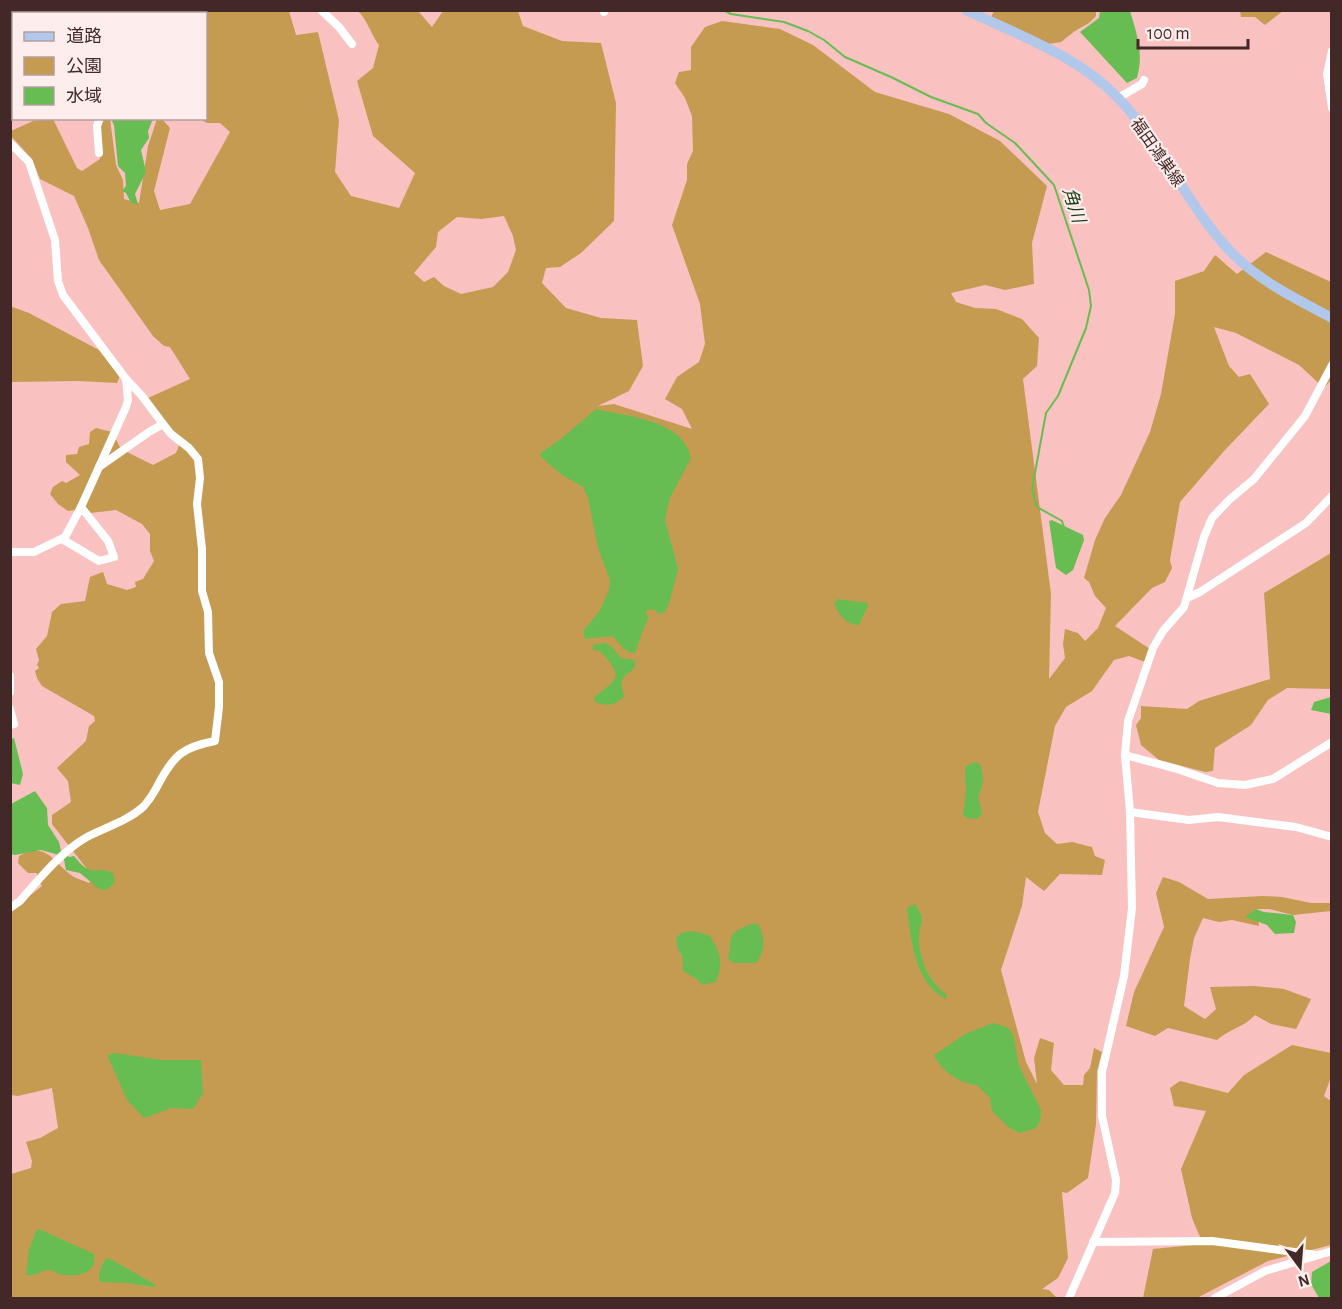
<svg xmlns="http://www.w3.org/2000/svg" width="1342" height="1309" font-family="'Alegreya Sans','Noto Sans JP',sans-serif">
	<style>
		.green { fill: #c59b52; fill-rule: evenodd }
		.water { fill: #67bd51 }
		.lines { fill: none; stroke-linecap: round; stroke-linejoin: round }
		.stream { stroke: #67bd51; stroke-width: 2 }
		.minor { stroke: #fff; stroke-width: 8 }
		.major { stroke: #b2c8eb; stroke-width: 10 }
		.labels { text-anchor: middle; stroke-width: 4.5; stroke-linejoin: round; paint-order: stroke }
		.street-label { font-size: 16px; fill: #432828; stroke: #fdeeed }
		.water-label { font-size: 18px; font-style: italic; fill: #1b3d13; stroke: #fdeeed }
	</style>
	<rect width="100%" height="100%" fill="#f9c1c0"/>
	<g class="green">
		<path d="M94,11H289L296,35L318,32L339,120L335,172L351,196L399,208L415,173L373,136L357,81L373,68L379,45C372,36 365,15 357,11H418L432,27L443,11H518L523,26L562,41L601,43L616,103L614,221L581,253L560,267L546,268L542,283L566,308L601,318L637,320L643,366L629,391L598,406L614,404L692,429L682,409L665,399L677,377L699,362L705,344L700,304L672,225L687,180V164L693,151L692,116L685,98L675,83L679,72L691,70V47L705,27L722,21L780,29L813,45L875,92L949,114L1000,141L1047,186L1032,243L1034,284L1005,290L985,285L951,293L956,302L975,308L996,309L1022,319L1039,338L1037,366L1023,379L1051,594L1049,679L1065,658L1063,644L1065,629L1078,633L1085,641L1098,628L1106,608L1095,596L1089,582L1084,578L1095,540L1105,518L1121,495L1150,432L1161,394L1175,314V281L1204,271L1215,255L1237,274L1266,252L1331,282V380L1324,388L1299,365L1236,333L1214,327L1229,366L1239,377L1250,374L1269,404L1225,450L1180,502L1170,560L1172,568L1165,582L1152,588L1115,626L1150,649L1145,662L1129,656L1114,660L1092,691L1066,707L1055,726L1038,812L1045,833L1057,844L1072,842L1092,847L1095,856L1105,860L1102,875L1060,874L1044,891L1026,877L1022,906L1001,970L1026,1062L1037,1084L1034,1058L1040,1038L1054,1043L1051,1070L1064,1085H1083L1084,1075L1090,1068L1094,1048L1102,1052L1097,1071L1096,1124L1088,1178L1067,1193L1062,1192L1068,1258L1058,1278L1042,1289L1049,1290L1057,1298H11V1174L31,1168L32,1161L26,1142L40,1138L58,1128L52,1088L18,1096L11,1095V911L42,886L37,878V873H28L18,863L19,856C49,839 56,868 76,878C80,880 85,881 89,883L94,878L52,824V815L71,802L68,781L57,768L86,741L89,726L95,721L94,716L42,686L37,678L35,671L39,668L37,665L39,660L36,649L47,636L52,612L61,604L85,601L90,577L103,572L107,584L127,590L136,587L135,582L143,579L154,561L150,551V534L142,524L116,510L90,513L75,510L68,511L58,504L50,494L53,487L62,481L66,483L80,475L66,462V455L77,454L79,447L89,444L90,432L96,428L112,432L121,449L153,465L176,453L180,443L148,398L190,379L170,347L164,346L153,336L99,260L88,228L74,196L40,179L32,159L11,136V131L33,121L53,119L77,168L82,171L100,159L98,125L94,119H110L116,165L123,180L124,199L139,203L148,146L157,119H162L170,128L154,191L160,210L190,204L230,132L220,123H207L200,119L206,118V14H95ZM504,216L513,236L516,250L508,272L493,287L461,294L444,286L434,277L424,282L414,273L436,247L438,232L457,217L481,219Z"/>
		<polygon points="994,11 1096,11 1096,16 1089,23 1075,31 1061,42 1048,44 991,17"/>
		<polygon points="1240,11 1240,10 1283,11 1265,25 1255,17 1241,17"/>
		<polygon points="10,306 29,313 99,350 120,376 117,383 79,381 11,382"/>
		<polygon points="1331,553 1331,689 1287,688 1268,700 1251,725 1215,748 1213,771 1205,772 1159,760 1141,745 1136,725 1141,718 1141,706 1187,709 1199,701 1270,679 1264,593"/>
		<path d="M1163,877L1179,882L1208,899L1263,896L1282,897L1311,903H1331V911L1293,915L1269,909H1257L1259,926L1232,920L1219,922L1203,918L1194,938L1190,959L1184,1006L1205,1019L1216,1009L1210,987L1254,986L1284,989L1311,999L1296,1029L1271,1024L1255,1015C1243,1028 1231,1028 1217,1040L1168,1028L1155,1036L1126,1026L1134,992L1164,927L1156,893Z"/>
		<polygon points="1292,1045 1331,1053 1331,1077 1324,1096 1331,1101 1331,1245 1268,1261 1197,1298 1143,1298 1153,1249 1203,1244 1192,1218 1181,1169 1206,1111 1174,1106 1170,1088 1180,1081 1228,1093 1244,1075"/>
	</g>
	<g class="water">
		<path d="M1100,11H1130C1137,34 1144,54 1137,78L1127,83L1080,32L1099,18Z"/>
		<polygon points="111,119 153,119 148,131 149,138 141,150 146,172 135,194 138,204 131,203 126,193 122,191 126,186 125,173 118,166 114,125"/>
		<path d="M596,409C628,417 683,419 691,458L669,500L665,520L678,569L669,604L665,612L657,614L656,610L648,609L645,614L649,617C642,630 640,640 635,653C625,654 619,642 612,636L585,639L583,631L599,612L609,590L610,580L598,548L588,498L583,487L562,475L540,456L542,452L562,438Z"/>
		<polygon points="1052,520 1083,535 1084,540 1073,570 1066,575 1056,568 1049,521"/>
		<path d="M838,599L867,603L868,606L859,625C846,625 838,614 834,603Z"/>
		<path d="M605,643L611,646L621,658L635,660V667C622,680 619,676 624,696C616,706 605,707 594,701V697C619,678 624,677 600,651L593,650V645Z"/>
		<polygon points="1331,697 1331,714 1311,710 1314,702"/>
		<polygon points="14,738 23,774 20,785 11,783 11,739"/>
		<path d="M975,762L980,764C984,776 984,785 978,796L982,814L977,819L967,818L963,815L966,792L965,767Z"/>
		<path d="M35,791L47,808L48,825L59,842L61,851L69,857L74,856C93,880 95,865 113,873L115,882L107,890L99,889L80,873L66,870L64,860L59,855L41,850L15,855L11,854V804Z"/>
		<path d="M915,904L922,916C922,923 919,929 919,936C919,960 928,981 947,995L946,999C915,984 911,939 907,909L908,907Z"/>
		<polygon points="1256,909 1264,912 1293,915 1296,922 1294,933 1275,934 1267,925 1245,917"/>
		<path d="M751,924H758C766,937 765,952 756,963H734L728,959C733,934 725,935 751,924Z"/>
		<path d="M692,931L709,935C720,950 724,963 716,982L702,985L698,980L683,971L682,955L678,950L676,938L681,933Z"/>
		<path d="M993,1023L1007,1027L1013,1034L1019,1066L1041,1110L1040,1121L1036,1128L1020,1133L1009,1128L992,1111L990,1098L977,1085C960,1084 941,1071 934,1055L967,1033Z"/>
		<polygon points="114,1053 162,1060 201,1060 203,1093 193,1109 171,1108 144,1118 127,1100 108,1057 108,1055"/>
		<path d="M39,1229L94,1254C98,1275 75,1278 59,1274C56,1273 53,1270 50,1270C41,1270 34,1277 26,1275L29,1250L36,1231Z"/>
		<path d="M107,1258L112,1260L156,1285L154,1287L128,1283L100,1282C97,1275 102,1263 107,1258Z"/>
		<polygon points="1331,1261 1331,1298 1319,1298 1311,1284 1312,1272"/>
	</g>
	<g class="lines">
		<polyline class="stream" points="723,10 731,14 784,22 808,31 824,40 845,57 891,77 931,97 978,114 986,123 1015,143 1054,185 1089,290 1091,306 1086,328 1058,396 1046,413 1032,489 1037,507 1062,521 1064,528"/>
		<g class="minor">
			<polyline points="69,10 71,14"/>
			<polyline points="321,10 339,27 352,44"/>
			<polyline points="603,10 604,12"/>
			<polyline points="1332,51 1327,74 1332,108"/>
			<polyline points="1118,98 1142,84 1144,80"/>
			<path d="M10,143L29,162L55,240L58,281L63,295L126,379L142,396L163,424L171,434L189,448L198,459L200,478L197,504L202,549V591L208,612L209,653L219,682V707L215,741C183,747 174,755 159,783C155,791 150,799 144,806C128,821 106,827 87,837C63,850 38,880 20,901L10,908"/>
			<polyline points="99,153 97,126 100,118"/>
			<polyline points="99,467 126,407 128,400 126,379"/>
			<polyline points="62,539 99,561 114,557 108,541 81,507"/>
			<polyline points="10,552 34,552 65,537 81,507 99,467 149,432 163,424"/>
			<polyline points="1187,598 1200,592 1306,523 1332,496"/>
			<polyline points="10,676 10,692"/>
			<polyline points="10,709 14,724 10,725"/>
			<polyline points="1125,755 1177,769 1218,783 1245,785 1273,779 1332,742"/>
			<polyline points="1130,812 1189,820 1218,817 1256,822 1296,827 1332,837"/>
			<polyline points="1093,1242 1212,1241 1317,1255"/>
			<polyline points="1069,1298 1115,1193 1116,1180 1102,1116 1102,1072 1124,976 1132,908 1130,812 1125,755 1128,721 1153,648 1163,631 1184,607 1204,537 1212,518 1229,500 1254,479 1305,416 1332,365"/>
			<polyline points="1215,1298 1265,1271 1332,1251"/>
		</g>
		<path class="major" d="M966,10C1018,35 1079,56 1119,99C1162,144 1187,205 1229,250C1257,280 1296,299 1332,318"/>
	</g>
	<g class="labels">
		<g class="street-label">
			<text transform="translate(1158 152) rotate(55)" y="6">福田鴻巣線</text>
		</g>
		<g class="water-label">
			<text transform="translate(1074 205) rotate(72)" y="6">角川</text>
		</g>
	</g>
	<rect width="1342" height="1309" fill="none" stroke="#432828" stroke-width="24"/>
	<rect x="12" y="12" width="195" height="108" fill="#fdeeed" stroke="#b39f9e" stroke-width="1.5"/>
	<rect x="24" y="32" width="30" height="9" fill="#b2c8eb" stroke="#b39f9e" stroke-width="1.5"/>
	<text x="66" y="42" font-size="18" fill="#432828">道路</text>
	<rect x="24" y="57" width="30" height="18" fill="#c59b52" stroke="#b39f9e" stroke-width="1.5"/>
	<text x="66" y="72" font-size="18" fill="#432828">公園</text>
	<rect x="24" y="87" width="30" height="18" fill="#67bd51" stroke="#b39f9e" stroke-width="1.5"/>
	<text x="66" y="102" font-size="18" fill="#432828">水域</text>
	<g transform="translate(1300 1267) rotate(164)" stroke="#fdeeed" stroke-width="4.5" paint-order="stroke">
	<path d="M0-4.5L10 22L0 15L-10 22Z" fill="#432828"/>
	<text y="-9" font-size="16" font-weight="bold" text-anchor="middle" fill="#432828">N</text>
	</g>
	<path d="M1138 39v9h110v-9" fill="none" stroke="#432828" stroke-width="3"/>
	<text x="1147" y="39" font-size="18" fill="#432828" stroke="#fdeeed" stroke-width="4.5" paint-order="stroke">100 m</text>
</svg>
